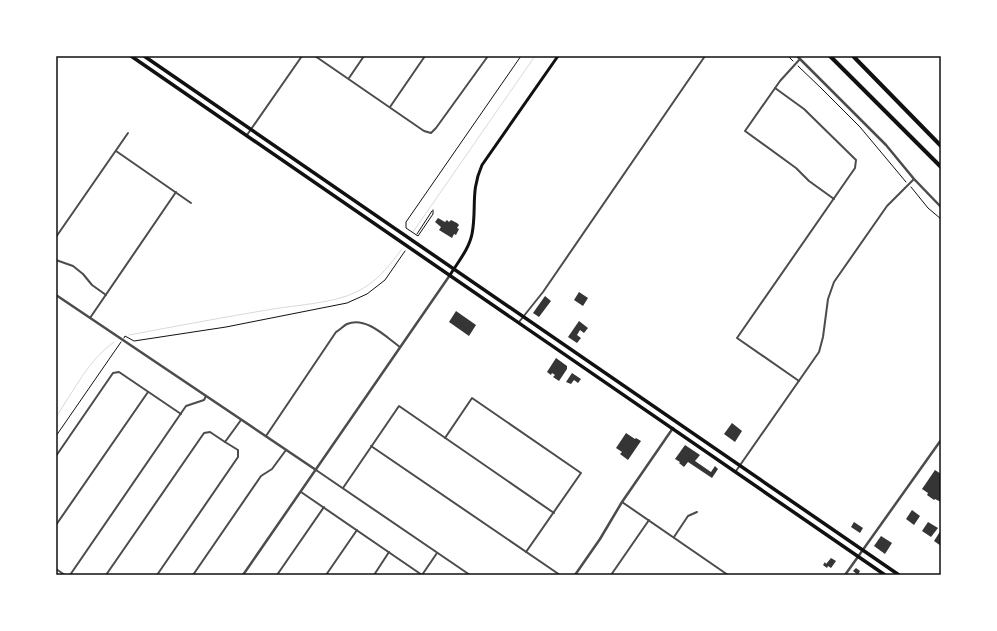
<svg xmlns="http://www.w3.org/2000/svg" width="997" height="631" font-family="Commissioner,sans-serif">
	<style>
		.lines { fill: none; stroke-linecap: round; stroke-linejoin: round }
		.stream { stroke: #d9d9d9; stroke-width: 1 }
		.building { fill: #353535 }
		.path { stroke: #111; stroke-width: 1 }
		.minor { stroke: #4c4c4c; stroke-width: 2 }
		.tertiary { stroke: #4c4c4c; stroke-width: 2.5 }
		.secondary { stroke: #111; stroke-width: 3 }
		.primary { stroke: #111; stroke-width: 3.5 }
		.motorway { stroke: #111; stroke-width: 4 }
		.neatline { fill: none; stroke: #111; stroke-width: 1.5 }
	</style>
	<rect width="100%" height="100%" fill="#fff"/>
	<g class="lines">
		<g class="stream">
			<polyline points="413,232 535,56"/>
			<path d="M129,335C177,326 225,317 273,309C297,305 335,303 356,292C376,283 389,266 402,249"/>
			<path d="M56,417C73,392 89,359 114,342"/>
		</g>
	</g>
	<g class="building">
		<polygon points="438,218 445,222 447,220 449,222 451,220 457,223 459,225 457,228 459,229 456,235 454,234 452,238 439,230 441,227 435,222"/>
		<polygon points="579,292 588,298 583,306 574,300"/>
		<polygon points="545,296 551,301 539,317 533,313"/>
		<polygon points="456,311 476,325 469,336 449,322"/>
		<polygon points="579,321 588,328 584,333 580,330 577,335 581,338 577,343 568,337"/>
		<polygon points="556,358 567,366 567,369 559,381 553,377 555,375 552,373 551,375 547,372"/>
		<polygon points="572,373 581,379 578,383 574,380 571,384 566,382"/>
		<polygon points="732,423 742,431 735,442 724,434"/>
		<polygon points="626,433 635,439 636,438 641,441 628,460 620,454 622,452 616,448"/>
		<polygon points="685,445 700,455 695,461 711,472 715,466 718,469 712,478 688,462 684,467 679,463 680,462 675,459"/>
		<polygon points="935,470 941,474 941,502 935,499 934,500 927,495 928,493 922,489"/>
		<polygon points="912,510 920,516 914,525 906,519"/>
		<polygon points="854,522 863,528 860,533 851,527"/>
		<polygon points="928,522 938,528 931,537 922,531"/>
		<polygon points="941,530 941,546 934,541"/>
		<polygon points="881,536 892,543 885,554 874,546"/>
		<polygon points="831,558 836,561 831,568 828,566 827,568 823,565 825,562 826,564"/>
		<polygon points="856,568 860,571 858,575 853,571"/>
	</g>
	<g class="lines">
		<g class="path">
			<polyline points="788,56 793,61"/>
			<polyline points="798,66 821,88 860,127 906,182"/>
			<polyline points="911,187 928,208 941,219"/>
			<polyline points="433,210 433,214 418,236 406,228 406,222 521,56"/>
			<polyline points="417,234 432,211"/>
			<polyline points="124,338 125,336 134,341 226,327 347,303 367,294 385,280 405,251"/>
			<polyline points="56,436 121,342"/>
		</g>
		<g class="minor">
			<polyline points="315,56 424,131 431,133 436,128 488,56"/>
			<polyline points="800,59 780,81 745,131 796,168 809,181 834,199"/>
			<polyline points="349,78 364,56"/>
			<polyline points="775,88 804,109 856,160 855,168 737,338 799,381"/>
			<polyline points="390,107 425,56"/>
			<polyline points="247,135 302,56"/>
			<polyline points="116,151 191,203"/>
			<polyline points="56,237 128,133"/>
			<polyline points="56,260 73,266 83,274 92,285 106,295"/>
			<polyline points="90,318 176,192"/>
			<polyline points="519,322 543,292 705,56"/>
			<path d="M266,436L336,332C340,330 343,326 347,324C366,316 386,337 400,347"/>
			<polyline points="445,438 472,398 581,473 526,552"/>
			<polyline points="371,446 560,575"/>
			<polyline points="56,456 113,373 119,372 181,414"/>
			<polyline points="316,470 470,575"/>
			<polyline points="736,471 819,352 823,337 828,299 834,282 887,206 914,179"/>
			<polyline points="343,488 399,406 554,513"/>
			<polyline points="301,492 422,575"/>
			<polyline points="622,502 728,575"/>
			<polyline points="56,525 148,392"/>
			<polyline points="674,537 688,516 697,512"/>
			<polyline points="56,569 65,575"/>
			<polyline points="70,575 186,406 204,400 206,396"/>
			<polyline points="106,575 204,433 210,432 225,442"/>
			<polyline points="157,575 238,457 238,450 225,442 241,420"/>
			<polyline points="193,575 261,476 272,469 286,450"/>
			<polyline points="277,575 324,507"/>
			<polyline points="326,575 357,530"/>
			<polyline points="374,575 389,552"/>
			<polyline points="422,575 437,553"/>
			<polyline points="611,575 649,520"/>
		</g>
		<g class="tertiary">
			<polyline points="797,56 886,145 914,179 941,207"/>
			<polyline points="56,295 316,470"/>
			<polyline points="243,575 450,275"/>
			<polyline points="575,575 600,539 622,502 673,428"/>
			<polyline points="845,575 941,440"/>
		</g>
		<path class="secondary" d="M450,275C458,262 469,249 472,234C477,208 470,192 482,165L558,56"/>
		<g class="primary">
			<polyline points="131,56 885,575"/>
			<polyline points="144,56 899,575"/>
		</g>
		<g class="motorway">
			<polyline points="830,56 941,167"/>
			<polyline points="853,56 941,146"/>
		</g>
	</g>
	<rect width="997" height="631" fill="none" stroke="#ffffff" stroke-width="114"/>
	<rect x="57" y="57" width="883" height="517" class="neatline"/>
</svg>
